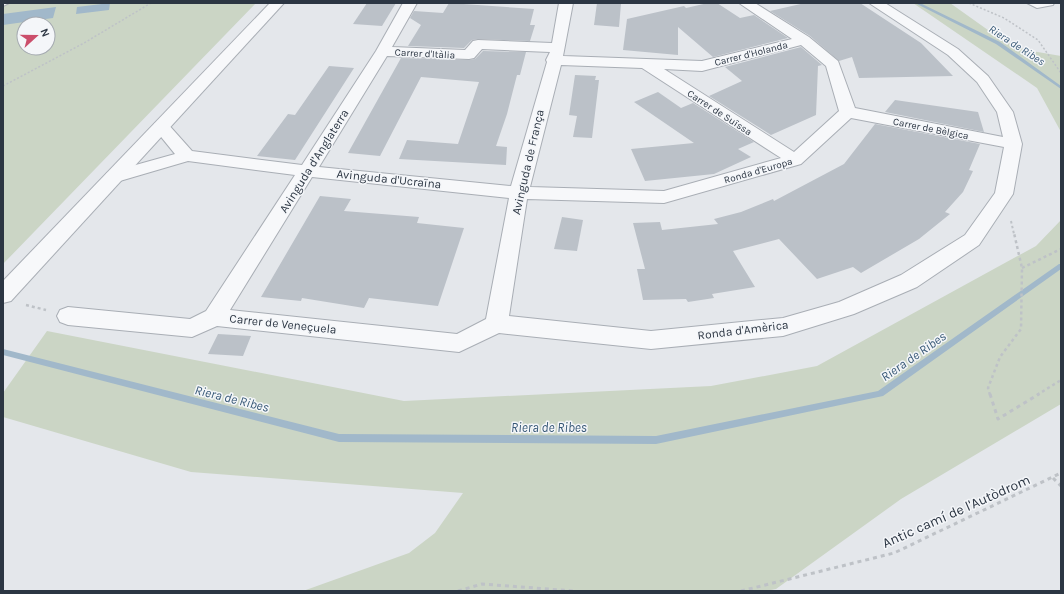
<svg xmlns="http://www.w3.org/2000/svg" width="1064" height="594" font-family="Karla,sans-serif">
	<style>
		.green { fill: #cbd5c5; fill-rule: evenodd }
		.water { fill: #a1b8ca }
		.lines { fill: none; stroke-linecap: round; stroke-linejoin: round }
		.stream { fill: #a1b8ca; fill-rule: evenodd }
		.building { fill: #bbc1c8 }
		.service-casing { stroke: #a9aeb5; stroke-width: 2 }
		.minor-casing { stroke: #a9aeb5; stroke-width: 2 }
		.tertiary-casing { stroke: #a9aeb5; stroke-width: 2 }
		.path-far3 { stroke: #bec2c7; stroke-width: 1.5; stroke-dasharray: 2 2; stroke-linecap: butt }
		.path-far2 { stroke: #bec2c7; stroke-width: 2; stroke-dasharray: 2.5 2.5; stroke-linecap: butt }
		.path-far1 { stroke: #bec2c7; stroke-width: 2.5; stroke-dasharray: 3 3; stroke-linecap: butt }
		.path { stroke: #bec2c7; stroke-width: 3; stroke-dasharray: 4 4; stroke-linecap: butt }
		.service { fill: #f7f8fa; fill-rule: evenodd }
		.minor { fill: #f7f8fa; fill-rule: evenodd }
		.tertiary { fill: #f7f8fa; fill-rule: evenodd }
		.labels { text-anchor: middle; stroke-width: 3; stroke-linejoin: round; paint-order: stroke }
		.far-street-label { font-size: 10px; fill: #2c3643; stroke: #f4f6f9 }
		.far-water-label { font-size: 11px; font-style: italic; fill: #375876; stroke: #f4f6f9 }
		.street-label { font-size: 12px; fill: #2c3643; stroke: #f4f6f9 }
		.water-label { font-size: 13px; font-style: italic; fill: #375876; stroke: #f4f6f9 }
		.near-street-label { font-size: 14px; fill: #2c3643; stroke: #f4f6f9 }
	</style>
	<rect width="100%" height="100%" fill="#e4e7eb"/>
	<g class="green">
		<path d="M3,3H256L3,264ZM24,24H48V48H24Z"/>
		<polygon points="913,3 950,3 1002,40 1026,50 1061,56 1061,132 1037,88"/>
		<polygon points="1061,220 1061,404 901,499 776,589 766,591 303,591 409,553 435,533 463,493 191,472 3,417 3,393 47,331 404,401 711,386 817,366 1036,246"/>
	</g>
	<g class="water">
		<polygon points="110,3 109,10 76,14 77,7"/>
		<polygon points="56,7 53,18 3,25 3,14"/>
	</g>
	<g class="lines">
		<g class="stream">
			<polygon points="915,3 920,3 1000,42 1061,86 1061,89 996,44"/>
			<polygon points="1059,264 1061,264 1061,269 883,396 656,444 339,442 3,355 3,349 339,434 656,436 878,391"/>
		</g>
	</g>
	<g class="building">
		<polygon points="367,3 396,3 382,26 353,24"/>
		<polygon points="449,3 534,9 530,25 535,25 530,41 478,39 472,40 464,48 408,46 421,25 410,18 414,11 443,13"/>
		<polygon points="597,3 621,4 619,27 594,25"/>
		<polygon points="708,3 717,3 740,18 754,15 788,38 713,57 678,27 678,55 623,50 627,19 684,6 686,8"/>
		<polygon points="805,3 860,3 921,43 953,76 859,78 852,57 839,61 810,36 770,11"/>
		<polygon points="801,47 822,65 818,66 816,115 771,135 709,96 742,81 725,67"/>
		<polygon points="483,51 526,52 520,75 517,75 507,114 496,146 507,147 506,165 399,159 407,140 458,144 479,82 421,77 380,156 348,153 401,58 469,60 475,59"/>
		<polygon points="329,66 354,68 295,160 257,156 288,114 295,115"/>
		<polygon points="575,75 596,76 595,80 599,80 592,138 573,137 577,116 569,115"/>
		<polygon points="658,92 681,108 693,103 754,142 738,149 751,157 714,174 645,181 631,149 694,143 634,102"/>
		<polygon points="895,100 978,112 984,132 885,112"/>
		<polygon points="875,124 980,144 969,170 973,171 963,192 945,212 950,214 919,239 861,273 853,267 817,279 779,239 733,251 755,287 712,294 714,298 688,302 686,299 643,300 637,269 645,269 633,223 660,222 662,230 718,224 714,219 741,212 773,199 774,201 844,164"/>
		<polygon points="320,196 351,199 344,211 419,217 417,223 464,228 438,306 369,298 364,308 302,298 301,301 261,297"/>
		<polygon points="562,217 583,220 577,251 554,249"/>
		<polygon points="218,334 251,336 243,356 208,354"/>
	</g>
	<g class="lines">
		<defs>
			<g id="service">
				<polygon points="3,3 9,3 3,6"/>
				<polygon points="1027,3 1054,3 1053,5 1037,8"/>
			</g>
			<path id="minor" d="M403,3H417L392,47L465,50L473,41L478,40L552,43L559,3H573L563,56L702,61L792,39L739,3H755L809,37L838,61L855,108L1003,137L997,112L977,82L948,55L869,3H885L958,49L988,76L1013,112L1022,144L1013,194L979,245L917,287L854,314L783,336L651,349L499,333L459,352L217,326L192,337L68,325L60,322L57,316L60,310L68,307L190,319L206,311L295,175L188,161L113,183L107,181L104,177L107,173L175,154L153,127L155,123L161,122L167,123L192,151L302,165L376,51ZM801,45L826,66L839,111L794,152L664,69L702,71ZM482,49L550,52L546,60L547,62L511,186L319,167L387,56L469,59L474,58ZM561,65L642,68L781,158L664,191L530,187ZM851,118L1004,147L995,193L965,235L901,275L839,302L783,318L651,331L509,316L527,199L664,203L801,164ZM312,177L509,198L486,319L457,334L230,310Z"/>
			<polygon id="tertiary" points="270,3 284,3 11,301 3,303 3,281"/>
		</defs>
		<use href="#service" class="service-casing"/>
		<use href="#minor" class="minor-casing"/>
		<use href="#tertiary" class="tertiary-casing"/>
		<g class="path-far3">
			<polyline points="969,3 1004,18 1038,40 1061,73"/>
			<polyline points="48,29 53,28"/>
			<polyline points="3,86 84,43 151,3"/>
		</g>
		<polyline class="path-far2" points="1011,221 1014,234"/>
		<g class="path-far1">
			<polyline points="1022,268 1061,249"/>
			<polyline points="26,305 46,310"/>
			<polyline points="990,395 988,388 1000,357 1021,329 1022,268 1014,233"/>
			<polyline points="1037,395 1061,380"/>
		</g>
		<g class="path">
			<polyline points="990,394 998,419 1039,394"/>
			<polyline points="1053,478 1061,486"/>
			<polyline points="458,591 482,584 574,591"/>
			<polyline points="741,591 894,553 1061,473"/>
		</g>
		<use href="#service" class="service"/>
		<use href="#minor" class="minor"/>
		<use href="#tertiary" class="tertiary"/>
	</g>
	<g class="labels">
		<g class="far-street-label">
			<text transform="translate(425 53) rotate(3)" y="4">Carrer d'Itàlia</text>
			<text transform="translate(751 53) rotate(-14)" y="4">Carrer d'Holanda</text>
			<text transform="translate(720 112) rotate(33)" y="4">Carrer de Suïssa</text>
			<text transform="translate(931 128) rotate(11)" y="4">Carrer de Bèlgica</text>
			<text transform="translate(758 170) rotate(-16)" y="4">Ronda d'Europa</text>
		</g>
		<g class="far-water-label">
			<text transform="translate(1017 45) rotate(33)" y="4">Riera de Ribes</text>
		</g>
		<g class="street-label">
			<text transform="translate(314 161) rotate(-58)" y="4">Avinguda d'Anglaterra</text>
			<text transform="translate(528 162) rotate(-77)" y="4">Avinguda de França</text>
			<text transform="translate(389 179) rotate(6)" y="4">Avinguda d'Ucraïna</text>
			<text transform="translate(283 324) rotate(6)" y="4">Carrer de Veneçuela</text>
			<text transform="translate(743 330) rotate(-7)" y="4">Ronda d'Amèrica</text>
		</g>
		<g class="water-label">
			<text transform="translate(913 356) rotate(-35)" y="5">Riera de Ribes</text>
			<text transform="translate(232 398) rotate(14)" y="5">Riera de Ribes</text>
			<text x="549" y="432">Riera de Ribes</text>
		</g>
		<g class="near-street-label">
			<text transform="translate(956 511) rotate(-24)" y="5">Antic camí de l'Autòdrom</text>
		</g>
	</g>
	<rect width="1064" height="594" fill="none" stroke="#2c3643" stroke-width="8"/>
	<g transform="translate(36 36) rotate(69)"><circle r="19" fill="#f4f6f9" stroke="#a4a9b0"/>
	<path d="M0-3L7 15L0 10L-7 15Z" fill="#cb4e6b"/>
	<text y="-6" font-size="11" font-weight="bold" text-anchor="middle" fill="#2c3643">N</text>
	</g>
</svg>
